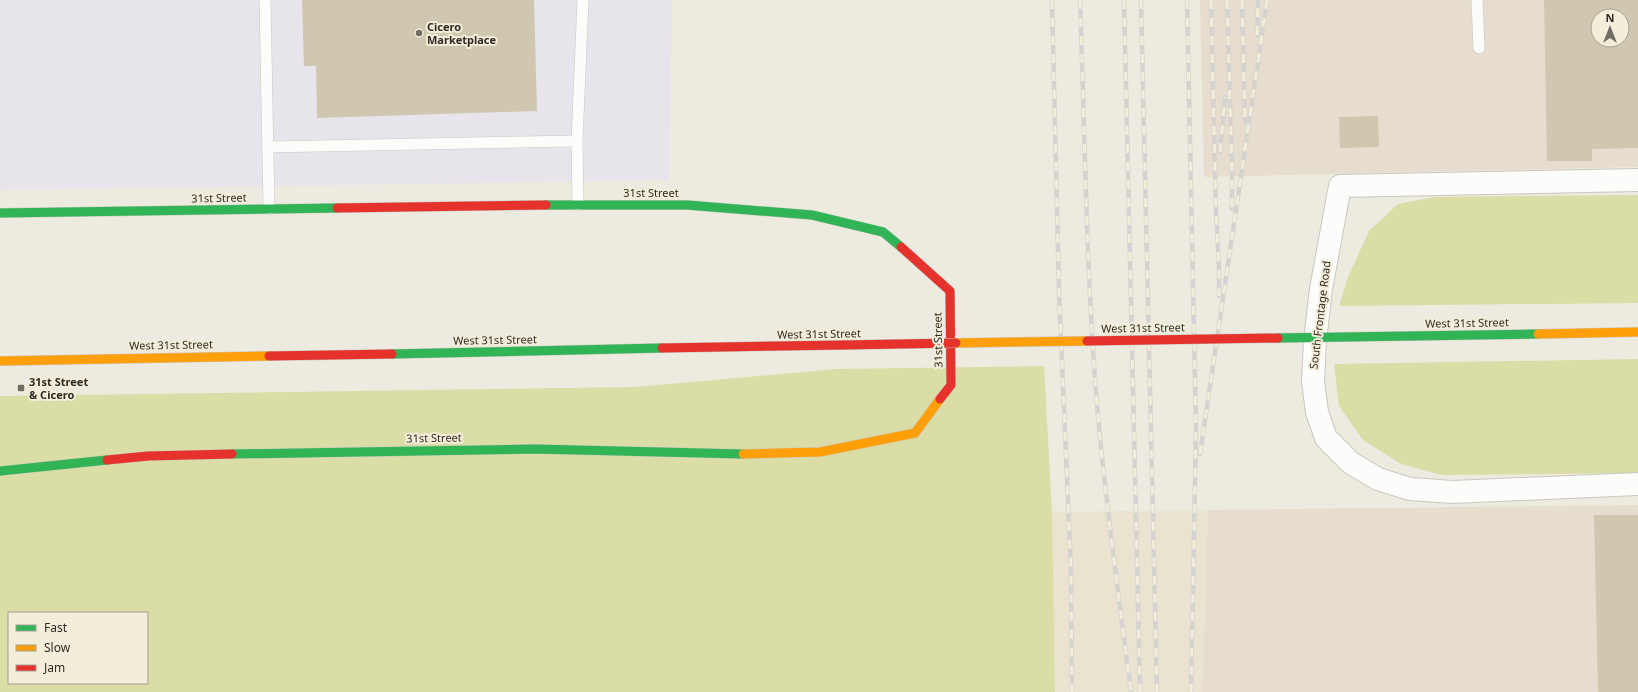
<svg xmlns="http://www.w3.org/2000/svg" width="1638" height="692" font-family="'Noto Sans',sans-serif">
	<style>
		.commercial { fill: #e8e4ec }
		.industrial { fill: #e7ddcf; fill-rule: evenodd }
		.built { fill: #eae3d0 }
		.grass { fill: #dadda5; fill-rule: evenodd }
		.building { fill: #cfc7af; fill-rule: evenodd }
		.lines { fill: none; stroke-linecap: round; stroke-linejoin: round }
		.lane-casing { stroke: #c9c7bf; stroke-width: 12 }
		.street-casing { stroke: #c9c7bf; stroke-width: 24 }
		.fast-casing { stroke: #c9c7bf; stroke-width: 10 }
		.slow-casing { stroke: #c9c7bf; stroke-width: 10 }
		.jam-casing { stroke: #c9c7bf; stroke-width: 10 }
		.lane { stroke: #fcfcfa; stroke-width: 11 }
		.street { stroke: #fcfcfa; stroke-width: 22 }
		.fast { stroke: #30b455; stroke-width: 9 }
		.slow { stroke: #ff9f0a; stroke-width: 9 }
		.jam { stroke: #e5322d; stroke-width: 9 }
		.rail-casing { stroke: #d4d3d0; stroke-width: 4.5 }
		.rail { stroke: #f3edda; stroke-width: 3; stroke-dasharray: 9; stroke-linecap: butt }
		.fast-bridge-casing { stroke: #c9c7bf; stroke-width: 10; stroke-linecap: butt }
		.slow-bridge-casing { stroke: #c9c7bf; stroke-width: 10; stroke-linecap: butt }
		.jam-bridge-casing { stroke: #c9c7bf; stroke-width: 10; stroke-linecap: butt }
		.fast-bridge { stroke: #30b455; stroke-width: 9 }
		.slow-bridge { stroke: #ff9f0a; stroke-width: 9 }
		.jam-bridge { stroke: #e5322d; stroke-width: 9 }
		.poi-dot { fill: #716e66; stroke: #f3edda; stroke-width: 1.5 }
		.labels { text-anchor: middle; stroke-width: 4; stroke-linejoin: round; paint-order: stroke }
		.poi-label { font-size: 11px; font-weight: bold; fill: #2e2b24; stroke: #f3edda; text-anchor: start }
		.street-label { font-size: 11px; fill: #2e2b24; stroke: #f3edda }
	</style>
	<rect width="100%" height="100%" fill="#edeae0"/>
	<polygon class="commercial" points="0,0 672,0 669,180 0,190"/>
	<g class="industrial">
		<path d="M1200,0H1638V167L1204,177ZM1598,16H1622V40H1598Z"/>
		<polygon points="1638,505 1638,692 1202,692 1208,510"/>
	</g>
	<polygon class="built" points="1208,510 1202,692 1055,692 1052,512"/>
	<g class="grass">
		<polygon points="1638,195 1638,303 1339,306 1348,277 1369,231 1398,204 1435,197"/>
		<polygon points="1638,359 1638,473 1442,475 1401,464 1363,440 1339,406 1334,364"/>
		<path d="M1044,366L1052,512L1055,692H0V396L636,387L836,369ZM9,613H147V683H9Z"/>
	</g>
	<g class="building">
		<polygon points="302,0 534,0 537,111 317,118 316,66 304,66"/>
		<path d="M1544,0H1638V148L1592,149V161H1547ZM1598,16H1622V40H1598Z"/>
		<polygon points="1378,116 1379,147 1340,148 1339,117"/>
		<polygon points="1594,515 1638,515 1638,692 1598,692"/>
	</g>
	<g class="lines">
		<defs>
			<g id="lane">
				<polyline points="265,0 269,209"/>
				<polyline points="1477,0 1479,48"/>
				<polyline points="268,147 577,141"/>
				<polyline points="578,205 577,141 583,0"/>
			</g>
			<polyline id="street" points="1638,180 1340,186 1321,289 1315,341 1313,381 1317,412 1326,438 1351,463 1378,479 1410,489 1453,492 1638,484"/>
			<g id="fast">
				<polyline points="546,205 687,205 812,215 883,232 901,247"/>
				<polyline points="0,213 337,208"/>
				<polyline points="392,354 662,348"/>
				<polyline points="232,454 535,449 743,454"/>
				<polyline points="0,471 107,460"/>
			</g>
			<g id="slow">
				<polyline points="0,361 269,356"/>
				<polyline points="743,454 820,452 915,433 940,399"/>
			</g>
			<g id="jam">
				<polyline points="337,208 546,205"/>
				<polyline points="901,247 950,291 951,385 940,399"/>
				<polyline points="662,348 844,345"/>
				<polyline points="269,356 392,354"/>
				<polyline points="107,460 148,456 232,454"/>
			</g>
		</defs>
		<use href="#lane" class="lane-casing"/>
		<use href="#street" class="street-casing"/>
		<use href="#fast" class="fast-casing"/>
		<use href="#slow" class="slow-casing"/>
		<use href="#jam" class="jam-casing"/>
		<use href="#lane" class="lane"/>
		<use href="#street" class="street"/>
		<use href="#fast" class="fast"/>
		<use href="#slow" class="slow"/>
		<use href="#jam" class="jam"/>
		<defs>
			<g id="rail">
				<polyline points="1052,0 1059,292 1071,571 1072,692"/>
				<path d="M1080,0C1085,135 1086,270 1097,404C1105,501 1119,596 1131,692"/>
				<polyline points="1124,0 1140,692"/>
				<polyline points="1141,0 1157,692"/>
				<polyline points="1187,0 1196,428 1191,692"/>
				<polyline points="1211,0 1216,211 1219,267 1219,296"/>
				<polyline points="1227,0 1232,170 1232,209"/>
				<polyline points="1242,0 1245,122"/>
				<polyline points="1257,35 1258,0"/>
				<polyline points="1220,152 1225,97"/>
				<polyline points="1200,454 1267,0"/>
			</g>
		</defs>
		<use href="#rail" class="rail-casing"/>
		<use href="#rail" class="rail"/>
		<defs>
			<polyline id="fast-bridge" points="1278,338 1538,334"/>
			<g id="slow-bridge">
				<polyline points="1538,334 1638,332"/>
				<polyline points="956,343 1087,341"/>
			</g>
			<g id="jam-bridge">
				<polyline points="1087,341 1278,338"/>
				<polyline points="844,345 956,343"/>
			</g>
		</defs>
		<use href="#fast-bridge" class="fast-bridge-casing"/>
		<use href="#slow-bridge" class="slow-bridge-casing"/>
		<use href="#jam-bridge" class="jam-bridge-casing"/>
		<use href="#fast-bridge" class="fast-bridge"/>
		<use href="#slow-bridge" class="slow-bridge"/>
		<use href="#jam-bridge" class="jam-bridge"/>
	</g>
	<g class="poi-dot">
		<circle cx="419" cy="33" r="4"/>
		<rect x="17" y="384" width="8" height="8" rx="2"/>
	</g>
	<g class="labels">
		<g class="poi-label">
			<text x="427" y="31">Cicero<tspan x="427" dy="13">Marketplace</tspan></text>
			<text x="29" y="386">31st Street<tspan x="29" dy="13">&amp; Cicero</tspan></text>
		</g>
		<g class="street-label">
			<text x="651" y="197">31st Street</text>
			<text transform="translate(219 198) rotate(-1)" y="4">31st Street</text>
			<text transform="translate(1320 315) rotate(-83)" y="4">South Frontage Road</text>
			<text transform="translate(1467 323) rotate(-1)" y="4">West 31st Street</text>
			<text transform="translate(1143 328) rotate(-1)" y="4">West 31st Street</text>
			<text transform="translate(819 334) rotate(-1)" y="4">West 31st Street</text>
			<text transform="translate(495 340) rotate(-1)" y="4">West 31st Street</text>
			<text transform="translate(938 340) rotate(-91)" y="4">31st Street</text>
			<text transform="translate(171 345) rotate(-1)" y="4">West 31st Street</text>
			<text transform="translate(434 438) rotate(-1)" y="4">31st Street</text>
		</g>
	</g>
	<rect x="8" y="612" width="140" height="72" fill="#f3edda" stroke="#a49f91"/>
	<rect x="16" y="625" width="20" height="6" fill="#30b455" stroke="#a49f91"/>
	<text x="44" y="632" font-size="12" fill="#2e2b24">Fast</text>
	<rect x="16" y="645" width="20" height="6" fill="#ff9f0a" stroke="#a49f91"/>
	<text x="44" y="652" font-size="12" fill="#2e2b24">Slow</text>
	<rect x="16" y="665" width="20" height="6" fill="#e5322d" stroke="#a49f91"/>
	<text x="44" y="672" font-size="12" fill="#2e2b24">Jam</text>
	<g transform="translate(1610 28)"><circle r="19" fill="#f3edda" stroke="#a49f91"/>
	<path d="M0-3L7 15L0 10L-7 15Z" fill="#716e66"/>
	<text y="-6" font-size="11" font-weight="bold" text-anchor="middle" fill="#2e2b24">N</text>
	</g>
</svg>
